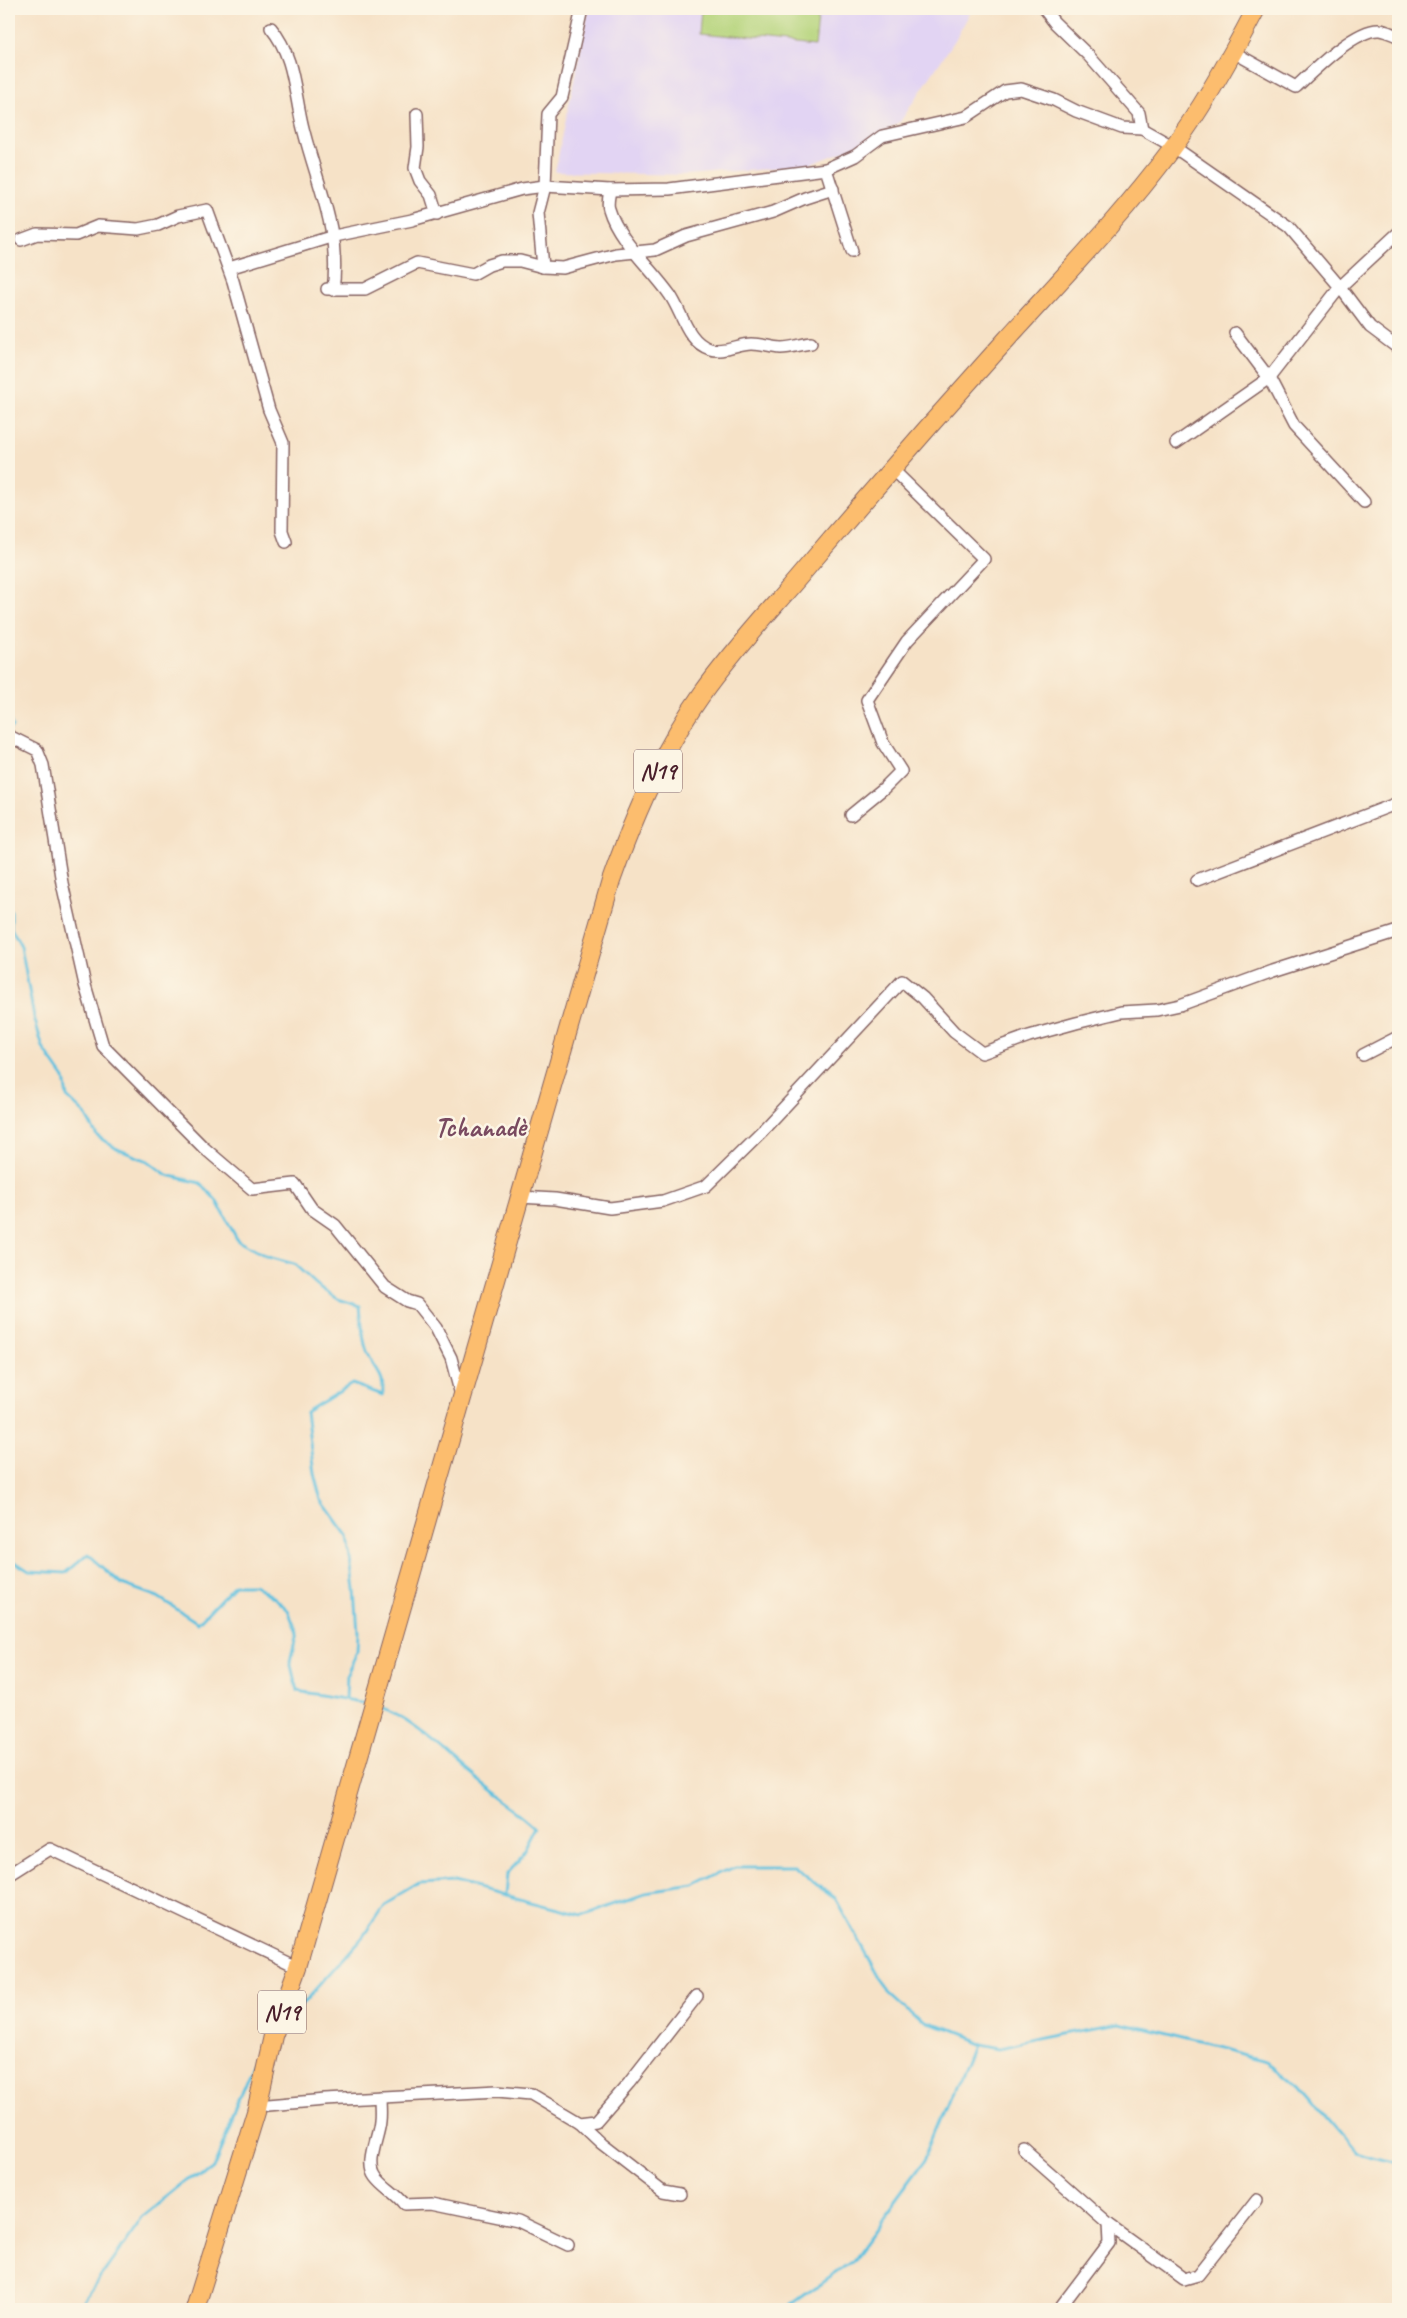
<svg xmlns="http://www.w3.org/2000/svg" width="1407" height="2318" font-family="Caveat,sans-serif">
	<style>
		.built { fill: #e2d4f3 }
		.pitch { fill: #b5d47b; stroke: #807a53 }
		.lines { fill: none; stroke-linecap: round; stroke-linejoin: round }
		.stream { stroke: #61c1df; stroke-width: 3 }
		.minor-casing { stroke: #866362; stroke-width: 14 }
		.primary-casing { stroke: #866362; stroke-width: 20 }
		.minor { stroke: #fff; stroke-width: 11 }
		.primary { stroke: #fcbd6e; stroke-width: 18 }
		.labels { text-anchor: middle; stroke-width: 5; stroke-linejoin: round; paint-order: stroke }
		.shield { fill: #fcf5e5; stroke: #7f5f63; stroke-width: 1 }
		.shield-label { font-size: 24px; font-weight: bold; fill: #4a1f2b }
		.quarter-label { font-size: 28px; font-weight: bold; fill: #794a60; stroke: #fcf5e5 }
	</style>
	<rect width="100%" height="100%" fill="#fcf5e5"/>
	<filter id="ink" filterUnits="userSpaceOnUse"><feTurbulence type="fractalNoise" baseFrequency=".02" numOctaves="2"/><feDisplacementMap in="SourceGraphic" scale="10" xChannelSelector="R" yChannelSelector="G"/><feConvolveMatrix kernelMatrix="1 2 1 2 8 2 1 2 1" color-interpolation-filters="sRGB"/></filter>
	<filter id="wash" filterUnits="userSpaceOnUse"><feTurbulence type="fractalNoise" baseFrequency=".0096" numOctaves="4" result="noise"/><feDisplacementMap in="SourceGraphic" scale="20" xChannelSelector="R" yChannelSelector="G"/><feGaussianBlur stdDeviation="1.12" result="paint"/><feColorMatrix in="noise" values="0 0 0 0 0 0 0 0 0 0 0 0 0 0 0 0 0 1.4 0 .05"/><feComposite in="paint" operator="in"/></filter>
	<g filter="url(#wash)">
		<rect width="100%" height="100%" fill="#f6e2c7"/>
		<polygon class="built" points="589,9 972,9 955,40 900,122 869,142 808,165 687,175 555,172"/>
		<polygon class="pitch" points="701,9 819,9 815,46 699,34"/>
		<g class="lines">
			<g class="stream">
				<polyline points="9,718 12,726 9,730"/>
				<path d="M9,909L11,912V928L21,947L34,1017L43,1048L64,1078L67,1097L85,1114L97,1136L117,1149L148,1161L167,1175L200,1183L216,1200L238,1241L268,1257L294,1264L317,1285L338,1299L360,1306C362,1323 362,1343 370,1358C378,1375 384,1374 383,1395L352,1384L306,1412L314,1474L321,1500L348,1537L355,1589L358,1633L357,1652L347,1674L346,1699"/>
				<polyline points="9,1558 29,1571 66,1573 88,1554 122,1584 158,1597 198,1623 234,1585 254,1585 275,1598 288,1610 297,1633 290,1661 297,1691 367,1703"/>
				<path d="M378,1707C413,1718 453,1760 483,1783C502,1798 522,1810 540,1827L527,1852L507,1874L505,1894"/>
				<polyline points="289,2016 305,2002 362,1938 384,1905 419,1884 454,1882 582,1915 646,1893 695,1886 734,1866 794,1866 836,1899 889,1994 923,2025 973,2045 998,2049 1119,2025 1267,2061 1298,2087 1354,2152 1398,2164"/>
				<polyline points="78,2309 143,2217 212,2161 257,2054 264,2045"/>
				<polyline points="785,2309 851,2262 927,2159 973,2045"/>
			</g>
		</g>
	</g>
	<g filter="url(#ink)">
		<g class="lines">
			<defs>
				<g id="minor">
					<polyline points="1044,9 1054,22 1088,55 1139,113 1142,129"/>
					<path d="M271,28C296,58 294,96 304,132C318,187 341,232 333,290"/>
					<path d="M1233,52L1296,87C1313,71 1356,28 1380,30C1386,31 1392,34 1398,36"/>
					<polyline points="417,114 418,147 415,168 420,181 431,195 437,214"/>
					<polyline points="826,169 852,251"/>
					<path d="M610,190C609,196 607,204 609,209C618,240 652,269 670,295C682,312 687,342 710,349C724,353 738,344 751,344C761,344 771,347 781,348C791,348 802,344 811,343"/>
					<polyline points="21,240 37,234 76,235 98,226 138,229 158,225 178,216 207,210 233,281 269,410 283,443 282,531 286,542"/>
					<polyline points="543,267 538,213 545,186 548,114 562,97 582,9"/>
					<polyline points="229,268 334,236 412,220 522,189 545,186 610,190 669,189 826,169 855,156 882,136 966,117 1005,91 1021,89 1054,100 1076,111 1122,128 1142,129 1174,147 1289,227 1340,287 1370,327 1398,348"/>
					<polyline points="327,289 365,289 417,263 473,274 489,265 502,261 520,261 543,267 563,268 616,254 655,250 686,236 773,212 805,198 833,189"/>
					<polyline points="1235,333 1269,378 1294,426 1364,502"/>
					<polyline points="1176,443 1269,378 1340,287 1398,233"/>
					<polyline points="9,736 37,750 43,765 62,883 85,985 103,1046 203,1147 252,1189 295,1184 312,1209 335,1225 385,1287 407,1301 417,1304 436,1328 451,1358 461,1395"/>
					<polyline points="851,815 884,788 901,771 883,743 867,700 907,641 984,559 891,468"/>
					<polyline points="1197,880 1398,803"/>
					<polyline points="1363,1055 1398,1037"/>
					<polyline points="519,1197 555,1199 610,1208 663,1201 706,1186 762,1131 902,981 923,998 954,1032 982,1053 1029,1036 1076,1023 1121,1012 1157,1010 1180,1005 1273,971 1398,931"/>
					<polyline points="9,1875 50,1849 298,1967"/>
					<path d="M380,2097C380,2105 381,2113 380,2121C379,2137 365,2163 376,2177C384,2188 396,2193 404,2204L432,2203L518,2221L568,2245"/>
					<polyline points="257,2106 325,2100 497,2091 531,2094 580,2123 596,2121 629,2083 697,1996"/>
					<polyline points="580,2123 601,2143 663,2191 680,2194"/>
					<polyline points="1024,2150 1108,2224 1109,2243 1059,2309"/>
					<polyline points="1108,2224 1184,2279 1198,2275 1257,2200"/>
				</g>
				<path id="primary" d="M195,2309L256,2112L273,2036L298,1967L611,881C634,816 662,750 702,694C736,646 777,604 814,559C877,485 941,412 1006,340C1062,278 1121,217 1171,150C1204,106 1231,57 1256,9"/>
			</defs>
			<use href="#minor" class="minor-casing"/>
			<use href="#primary" class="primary-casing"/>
			<use href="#minor" class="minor"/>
			<use href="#primary" class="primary"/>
		</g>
	</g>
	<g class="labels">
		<g class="shield">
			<rect x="634" y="749.5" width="48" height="43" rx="4"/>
			<rect x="258" y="1990.5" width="48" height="43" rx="4"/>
		</g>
		<g class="shield-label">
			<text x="658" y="779">N19</text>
			<text x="282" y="2020">N19</text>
		</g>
		<g class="quarter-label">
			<text x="480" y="1136">Tchanadè</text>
		</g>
	</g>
	<rect width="1407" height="2318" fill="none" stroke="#fcf5e5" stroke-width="30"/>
</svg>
